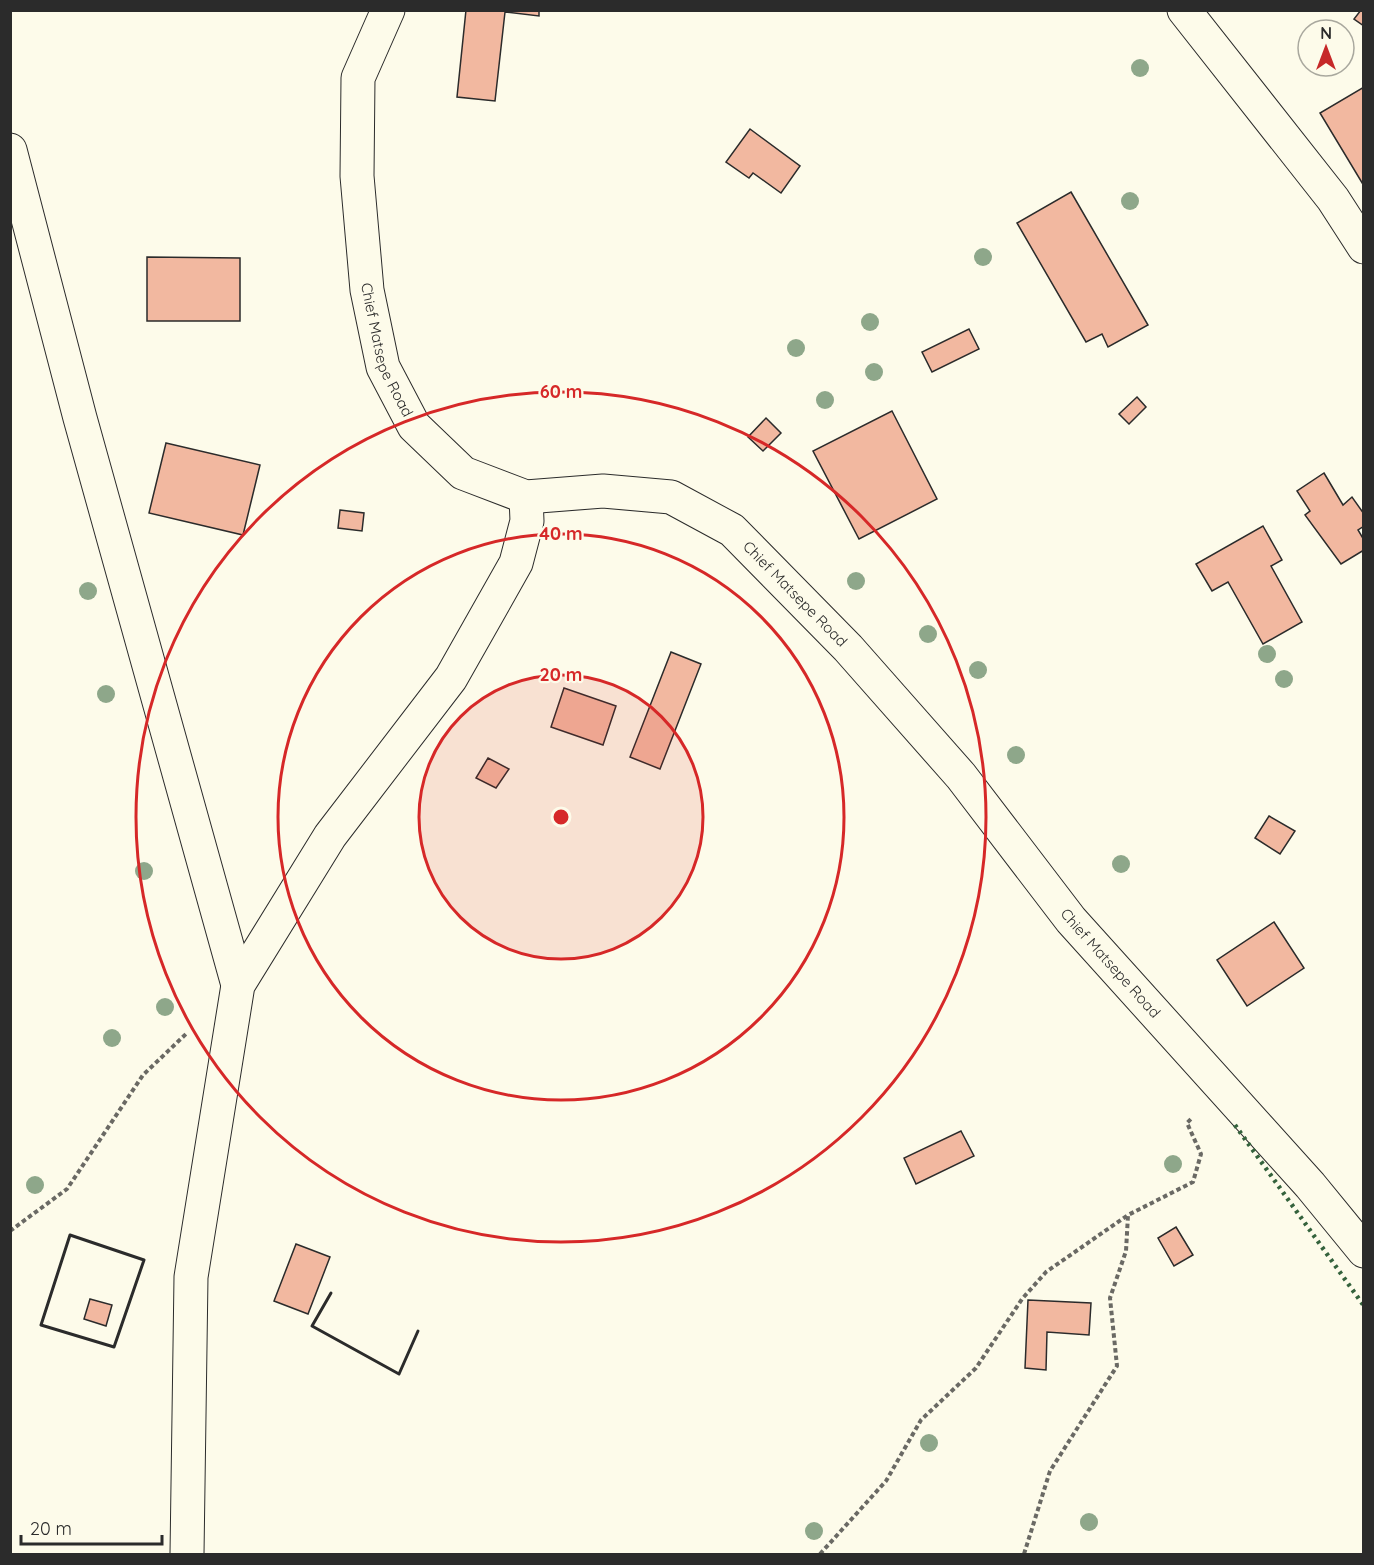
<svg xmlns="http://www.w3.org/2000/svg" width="1374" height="1565" font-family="Quicksand,sans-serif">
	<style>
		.building { fill: #f2b8a0; stroke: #2b2b2b; stroke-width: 1.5 }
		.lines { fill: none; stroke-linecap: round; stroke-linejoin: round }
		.minor-casing { stroke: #2b2b2b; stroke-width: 35 }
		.path { stroke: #6a6964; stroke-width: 4; stroke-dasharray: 4.5 3; stroke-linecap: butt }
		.minor { stroke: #fdfbea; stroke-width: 33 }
		.hedge { stroke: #34623c; stroke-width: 4.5; stroke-dasharray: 3 4.5; stroke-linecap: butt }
		.wall { stroke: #2b2b2b; stroke-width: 3 }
		.tree { fill: #8ea78a }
		.ring { fill: none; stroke: #d62828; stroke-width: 3 }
		.labels { text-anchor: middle; stroke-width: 4.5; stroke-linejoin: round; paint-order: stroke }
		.street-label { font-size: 15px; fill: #2b2b2b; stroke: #fdfbea }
		.centre { fill: #d62828; stroke: #fdfbea; stroke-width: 3 }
		.ring-label { font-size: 18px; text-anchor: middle; font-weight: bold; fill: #d62828; stroke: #fdfbea; stroke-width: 4.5; stroke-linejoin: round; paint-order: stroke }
	</style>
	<rect width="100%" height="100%" fill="#fdfbea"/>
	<g class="building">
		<polygon points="466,10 539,10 539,16 505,12 495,101 457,97"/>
		<polygon points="1361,10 1364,10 1364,26 1354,19"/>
		<polygon points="1364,87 1364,186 1320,113"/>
		<polygon points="750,129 800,166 781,193 753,173 749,178 726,162"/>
		<polygon points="1071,192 1148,325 1108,347 1102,334 1086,342 1017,223"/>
		<polygon points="147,257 240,258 240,321 147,321"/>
		<polygon points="969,329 979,349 932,372 922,352"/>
		<polygon points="1137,397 1146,407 1129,424 1119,414"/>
		<polygon points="892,411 937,499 859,539 813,451"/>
		<polygon points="766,418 781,433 763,451 748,437"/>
		<polygon points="166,443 260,465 243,535 149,513"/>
		<polygon points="1324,473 1343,505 1352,497 1364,514 1364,526 1358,530 1364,540 1364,550 1341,564 1305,515 1310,511 1297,491"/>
		<polygon points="340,510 364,513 362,531 338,528"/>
		<polygon points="1263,526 1282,560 1271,566 1302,622 1263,644 1228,582 1212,591 1196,564"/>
		<polygon points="671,652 701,664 660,769 630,757"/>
		<polygon points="564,688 616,706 603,745 551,727"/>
		<polygon points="488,758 509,769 496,788 476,778"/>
		<polygon points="1269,816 1295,831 1280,854 1255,838"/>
		<polygon points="1274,922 1304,968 1247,1006 1217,960"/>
		<polygon points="961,1131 974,1156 916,1184 904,1158"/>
		<polygon points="1176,1227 1193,1255 1174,1266 1158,1238"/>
		<polygon points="296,1244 330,1257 308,1314 274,1301"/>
		<polygon points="90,1299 112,1305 106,1326 84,1319"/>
		<polygon points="1028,1300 1091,1303 1089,1335 1047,1332 1046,1370 1025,1368"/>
	</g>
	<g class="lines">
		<defs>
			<g id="minor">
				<path id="s1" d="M388,10L358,78L357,176L367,290L383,367L414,426L463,473L526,497L603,491L671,497L732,530L848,648L961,776L1071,920L1310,1185L1364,1251"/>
				<polyline points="1184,10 1333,199 1364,247"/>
				<polyline points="10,150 80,418 238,985"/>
				<polyline points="187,1554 191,1277 238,985 330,836 451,678 516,563 527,521 526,497"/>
			</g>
		</defs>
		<use href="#minor" class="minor-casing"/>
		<g class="path">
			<polyline points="10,1231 67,1189 143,1075 187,1033"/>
			<polyline points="820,1554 886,1481 921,1420 976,1368 1022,1299 1046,1272 1128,1215"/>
			<polyline points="1024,1554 1050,1471 1117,1366 1110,1298 1126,1251 1128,1215 1193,1182 1201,1154 1187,1123 1192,1118"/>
		</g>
		<use href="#minor" class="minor"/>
		<polyline class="hedge" points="1235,1125 1364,1306"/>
		<g class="wall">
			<polygon points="70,1235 144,1260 114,1347 41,1325"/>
			<polyline points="331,1293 312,1326 399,1374 418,1331"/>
		</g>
	</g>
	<g class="tree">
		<circle cx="1140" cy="68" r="9"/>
		<circle cx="1130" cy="201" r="9"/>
		<circle cx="983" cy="257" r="9"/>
		<circle cx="870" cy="322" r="9"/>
		<circle cx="796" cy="348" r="9"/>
		<circle cx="874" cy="372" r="9"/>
		<circle cx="825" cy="400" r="9"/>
		<circle cx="856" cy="581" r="9"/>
		<circle cx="88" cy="591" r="9"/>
		<circle cx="928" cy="634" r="9"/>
		<circle cx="1267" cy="654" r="9"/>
		<circle cx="978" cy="670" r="9"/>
		<circle cx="1284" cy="679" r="9"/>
		<circle cx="106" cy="694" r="9"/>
		<circle cx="1016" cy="755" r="9"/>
		<circle cx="1121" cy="864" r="9"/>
		<circle cx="144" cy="871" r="9"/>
		<circle cx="165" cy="1007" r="9"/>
		<circle cx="112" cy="1038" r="9"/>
		<circle cx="1173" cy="1164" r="9"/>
		<circle cx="35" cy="1185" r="9"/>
		<circle cx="929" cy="1443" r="9"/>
		<circle cx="1089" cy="1522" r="9"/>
		<circle cx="814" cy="1531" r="9"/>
	</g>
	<circle cx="561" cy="817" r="142" fill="#d62828" fill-opacity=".12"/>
	<g class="ring">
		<circle cx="561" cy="817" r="142"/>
		<circle cx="561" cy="817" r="283"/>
		<circle cx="561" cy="817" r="425"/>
	</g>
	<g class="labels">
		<g class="street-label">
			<text dy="5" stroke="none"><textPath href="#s1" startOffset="350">Chief Matsepe Road</textPath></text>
			<text dy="5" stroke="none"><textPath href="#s1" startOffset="872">Chief Matsepe Road</textPath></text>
			<text dy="5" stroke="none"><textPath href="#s1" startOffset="1358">Chief Matsepe Road</textPath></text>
		</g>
	</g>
	<circle cx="561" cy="817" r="9" class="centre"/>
	<g class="ring-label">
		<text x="561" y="398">60 m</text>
		<text x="561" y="540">40 m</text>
		<text x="561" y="681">20 m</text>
	</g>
	<rect width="1374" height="1565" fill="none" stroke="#2b2b2b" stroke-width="24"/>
	<g transform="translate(1326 48)"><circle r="28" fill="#fdfbea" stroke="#a9a89e" stroke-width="1.5"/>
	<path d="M0-4.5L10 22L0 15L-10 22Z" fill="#c62828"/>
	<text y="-9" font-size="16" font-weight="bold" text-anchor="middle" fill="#2b2b2b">N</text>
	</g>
	<path d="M21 1535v9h141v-9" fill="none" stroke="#2b2b2b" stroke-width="3"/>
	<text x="30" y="1535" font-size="18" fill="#2b2b2b" stroke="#fdfbea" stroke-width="4.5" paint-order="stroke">20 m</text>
</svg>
